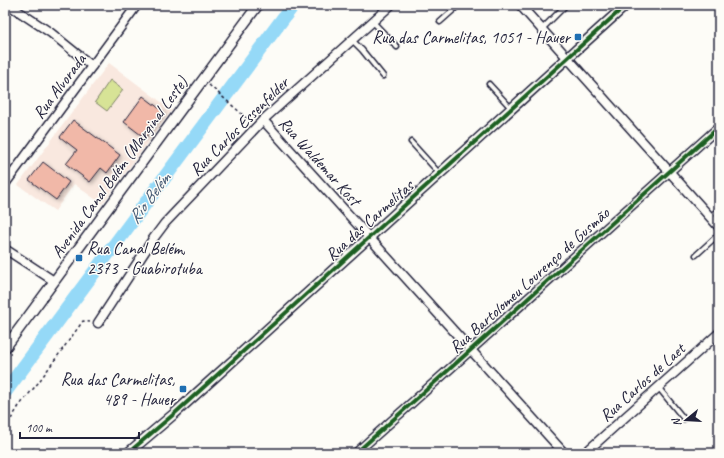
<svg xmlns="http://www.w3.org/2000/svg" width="724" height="458" font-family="Caveat,sans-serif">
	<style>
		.built { fill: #f9e8df }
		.green { fill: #d7e396; stroke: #7c8268 }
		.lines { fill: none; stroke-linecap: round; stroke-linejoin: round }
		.river { stroke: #95d9f7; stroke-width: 14 }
		.building { fill: #f1b8a8; stroke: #22223b; filter: url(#shadow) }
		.service-casing { stroke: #22223b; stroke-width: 7 }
		.minor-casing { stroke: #22223b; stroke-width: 11 }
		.tertiary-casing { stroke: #22223b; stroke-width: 12 }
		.path { stroke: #22223b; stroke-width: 1.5; stroke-dasharray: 3 3; stroke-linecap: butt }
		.service { stroke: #fdfcf7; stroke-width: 4 }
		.minor { stroke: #fdfcf7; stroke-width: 8 }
		.tertiary { stroke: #fdfcf7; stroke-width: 9 }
		.cycleway-casing { stroke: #fdfcf7; stroke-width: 6 }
		.cycleway { stroke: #1b5e20; stroke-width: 4 }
		.poi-dot { fill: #1f6fb2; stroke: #fdfcf7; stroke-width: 1.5 }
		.labels { text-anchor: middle; stroke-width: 3; stroke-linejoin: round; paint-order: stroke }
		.poi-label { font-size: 17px; fill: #22223b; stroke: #fdfcf7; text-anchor: end }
		.street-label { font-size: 17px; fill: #22223b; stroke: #fdfcf7 }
		.water-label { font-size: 18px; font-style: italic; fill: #445973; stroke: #fdfcf7 }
	</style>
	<defs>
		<filter id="shadow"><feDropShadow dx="2" dy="2" stdDeviation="2" flood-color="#0004"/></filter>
	</defs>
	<rect width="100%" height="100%" fill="#fdfcf7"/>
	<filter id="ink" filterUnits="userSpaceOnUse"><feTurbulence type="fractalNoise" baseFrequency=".025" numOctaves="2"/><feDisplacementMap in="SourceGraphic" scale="8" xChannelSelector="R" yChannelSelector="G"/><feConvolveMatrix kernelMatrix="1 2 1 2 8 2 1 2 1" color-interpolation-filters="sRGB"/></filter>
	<g filter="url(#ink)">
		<polygon class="built" points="109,63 172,110 102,204 74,184 55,211 18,185"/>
		<polygon class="green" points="110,80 123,90 107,111 95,102"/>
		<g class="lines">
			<polyline class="river" points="5,392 293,5"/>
		</g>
		<g class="building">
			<polygon points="143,96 164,112 145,138 124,122"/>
			<polygon points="73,120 120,155 107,173 101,168 90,182 66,164 77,150 60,137"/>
			<polygon points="43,162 69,182 56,200 29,180"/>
		</g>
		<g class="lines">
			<defs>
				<g id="service">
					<polyline points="373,22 397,47"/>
					<polyline points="440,22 458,6 458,5"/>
					<polyline points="542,29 566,5"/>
					<polyline points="352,40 362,50 383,76"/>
					<polyline points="489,84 511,108"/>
					<polyline points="411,142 439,173"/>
					<polyline points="710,217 719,209"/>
					<polyline points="696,255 719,234"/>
					<polyline points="658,387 684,419"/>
				</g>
				<g id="minor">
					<polyline points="9,5 51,33 92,66"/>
					<polyline points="520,5 719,227"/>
					<polyline points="263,120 564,453"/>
					<polyline points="5,184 137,5"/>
					<polyline points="5,249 54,281"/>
					<polyline points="98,323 153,239 165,223 263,120 391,5"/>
					<polyline points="356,453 719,127"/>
					<polyline points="585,453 719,333"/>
				</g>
				<g id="tertiary">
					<polyline points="5,348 258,5"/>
					<polyline points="128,453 174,414 626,5"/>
				</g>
			</defs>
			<use href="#service" class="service-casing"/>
			<use href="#minor" class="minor-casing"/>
			<use href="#tertiary" class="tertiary-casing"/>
			<g class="path">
				<polyline points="209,85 251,122"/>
				<polyline points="5,429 19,406 38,383 83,321 90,322"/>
			</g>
			<use href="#service" class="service"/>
			<use href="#minor" class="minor"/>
			<use href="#tertiary" class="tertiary"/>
			<defs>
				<g id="cycleway">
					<polyline points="128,453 174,414 626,5"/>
					<polyline points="356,453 719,127"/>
				</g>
			</defs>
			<use href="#cycleway" class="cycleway-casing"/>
			<use href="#cycleway" class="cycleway"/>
		</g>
	</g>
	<g class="poi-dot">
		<rect x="574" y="33" width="8" height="8" rx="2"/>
		<rect x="75" y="254" width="8" height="8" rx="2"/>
		<rect x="179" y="385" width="8" height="8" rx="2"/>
	</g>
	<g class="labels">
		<g class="poi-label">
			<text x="570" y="43">Rua das Carmelitas, 1051 - Hauer</text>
			<text x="87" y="254" text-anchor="start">Rua Canal Belém,<tspan x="87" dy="20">2373 - Guabirotuba</tspan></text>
			<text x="175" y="385">Rua das Carmelitas,<tspan x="175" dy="20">489 - Hauer</tspan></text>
		</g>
		<g class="street-label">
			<text transform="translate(59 86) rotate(-53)" y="6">Rua Alvorada</text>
			<text transform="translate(239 126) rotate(-45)" y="6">Rua Carlos Essenfelder</text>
			<text transform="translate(320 161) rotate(48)" y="6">Rua Waldemar Kost</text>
			<text transform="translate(119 167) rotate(-54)" y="6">Avenida Canal Belém (Marginal Leste)</text>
			<text transform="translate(369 220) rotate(-42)" y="6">Rua das Carmelitas</text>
			<text transform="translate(529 280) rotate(-42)" y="6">Rua Bartolomeu Lourenço de Gusmão</text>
			<text transform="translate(642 382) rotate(-42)" y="6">Rua Carlos de Laet</text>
		</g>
		<g class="water-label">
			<text transform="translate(149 198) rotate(-53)" y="6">Rio Belém</text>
		</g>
	</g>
	<rect width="724" height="458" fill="none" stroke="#fdfcf7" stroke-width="20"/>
	<rect x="10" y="10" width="704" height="438" fill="none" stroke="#22223b" stroke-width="1.5" filter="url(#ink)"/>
	<g transform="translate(686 420) rotate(252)" stroke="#fdfcf7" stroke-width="3" paint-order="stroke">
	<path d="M0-3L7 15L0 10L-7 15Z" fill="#22223b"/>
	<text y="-6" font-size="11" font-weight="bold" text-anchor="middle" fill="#22223b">N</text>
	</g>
	<path d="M20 432v6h119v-6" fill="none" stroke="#22223b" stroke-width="2"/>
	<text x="26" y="432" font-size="12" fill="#22223b" stroke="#fdfcf7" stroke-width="3" paint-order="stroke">100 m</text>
</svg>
